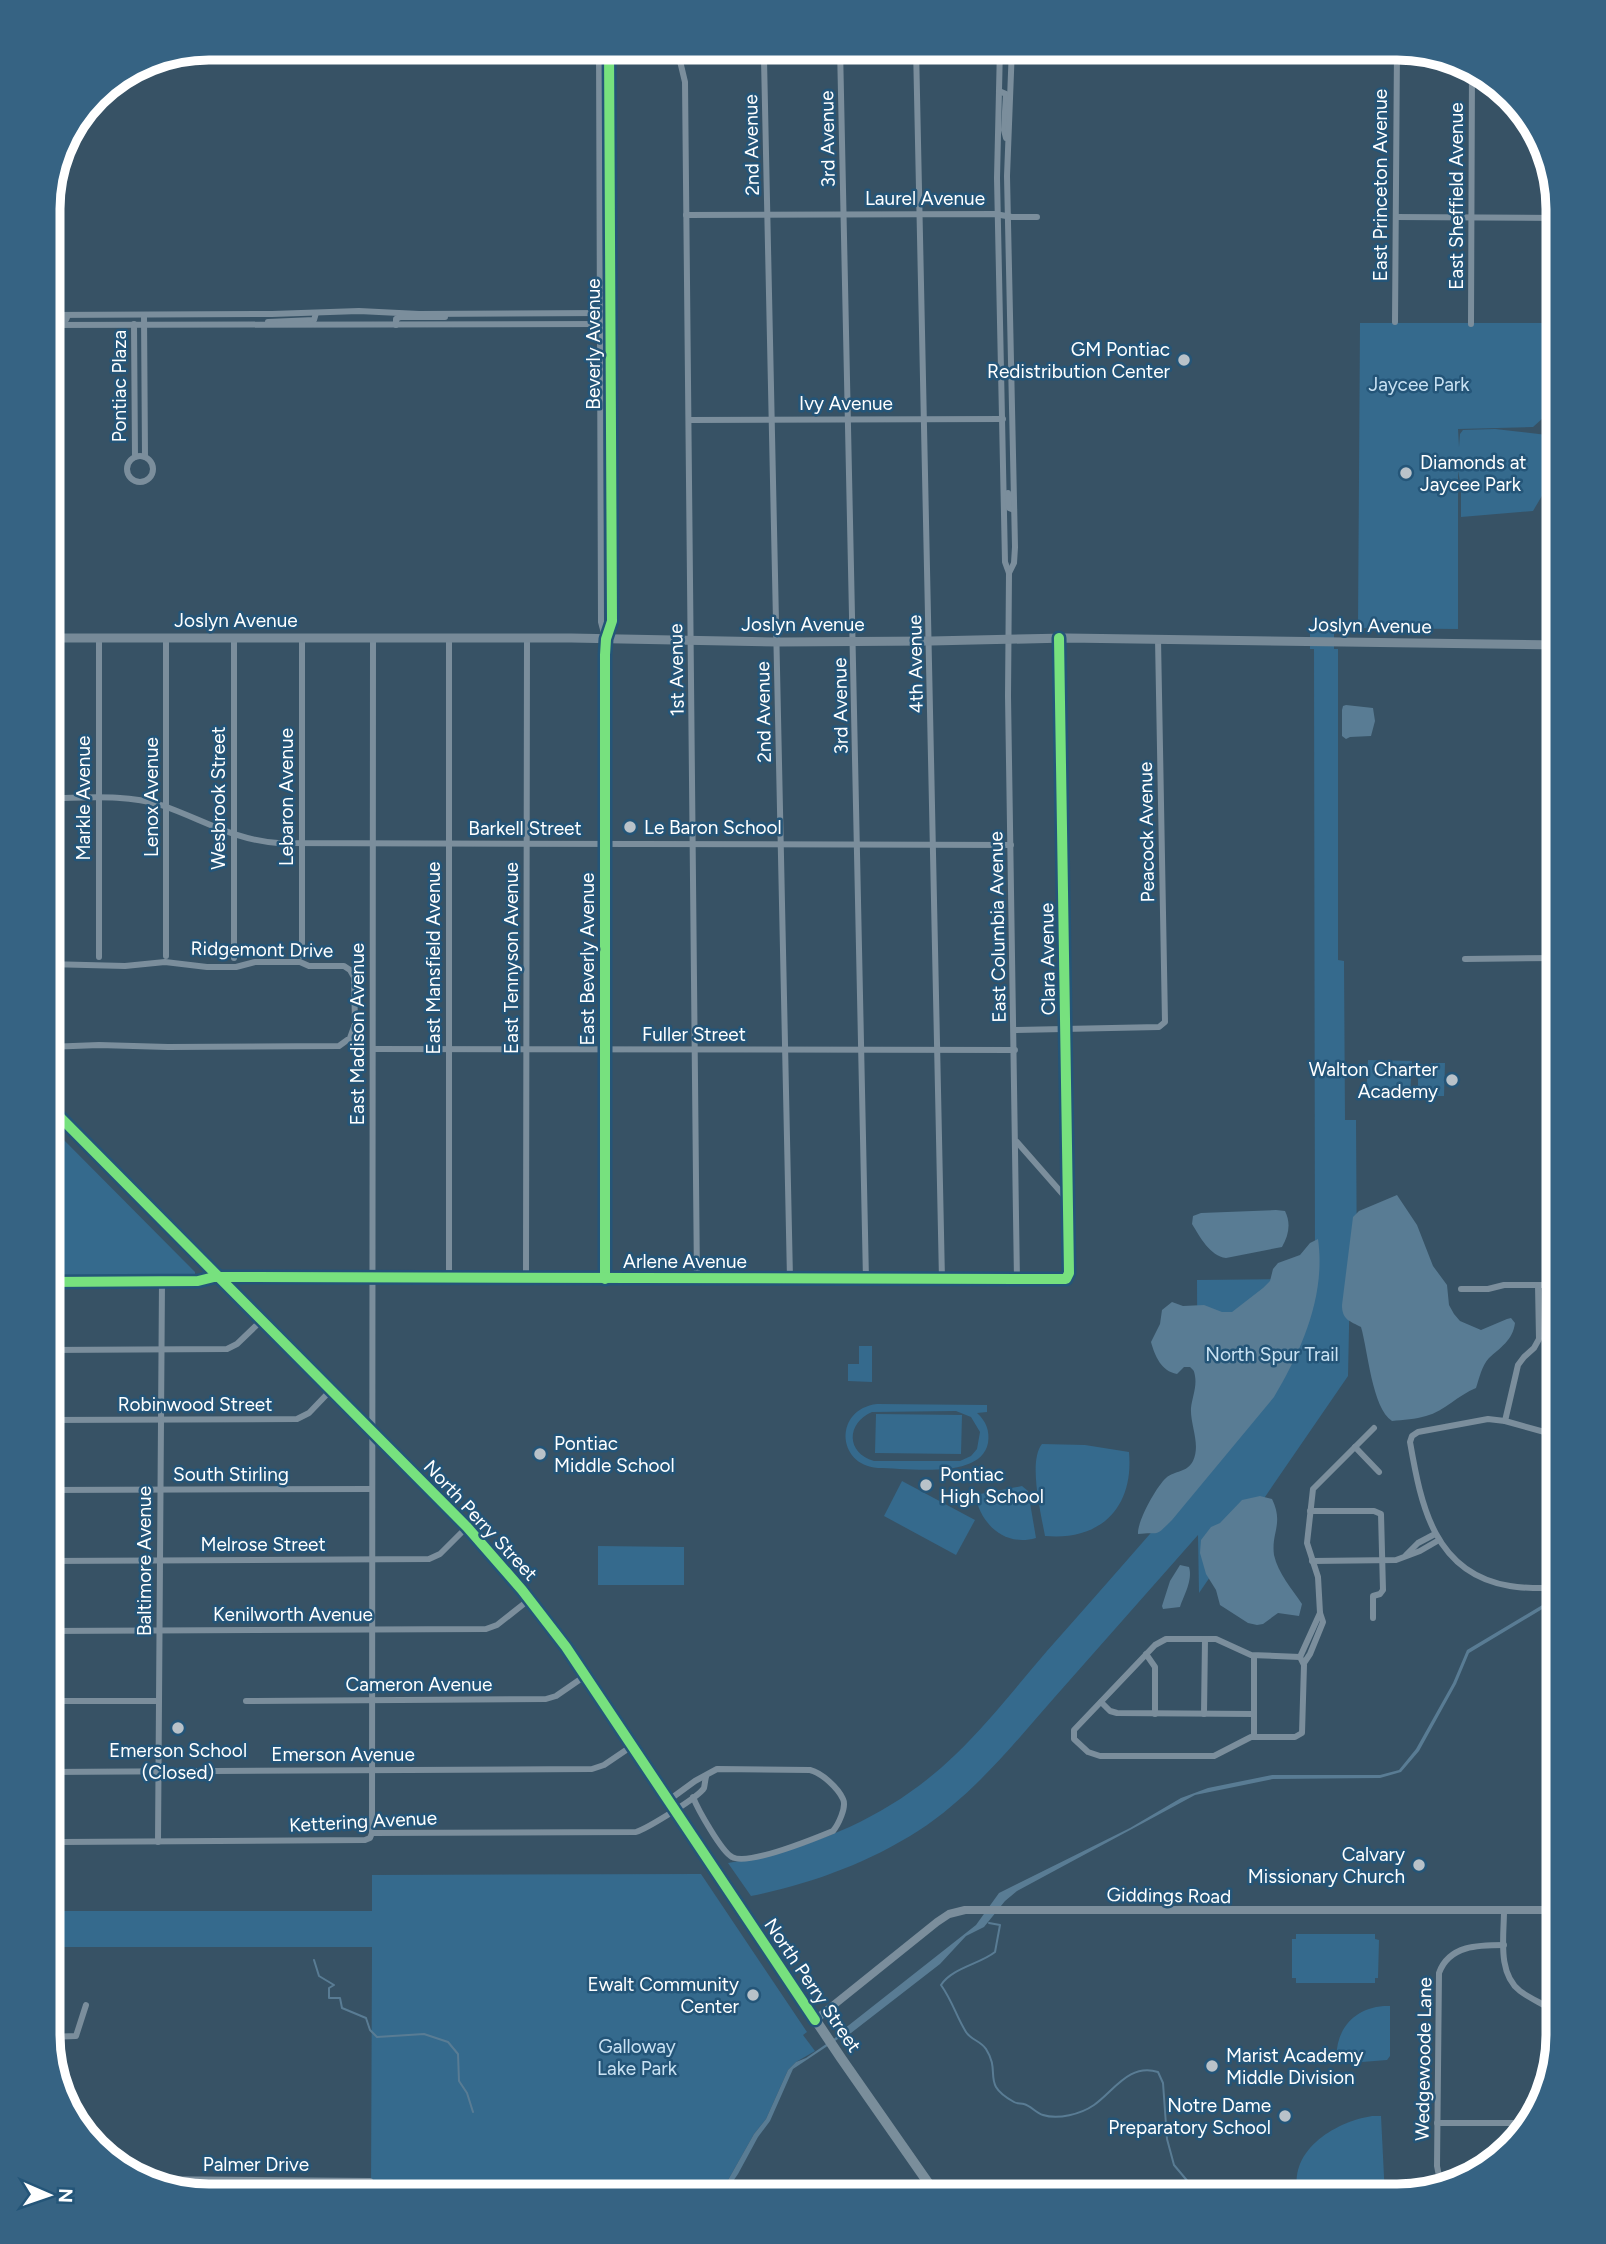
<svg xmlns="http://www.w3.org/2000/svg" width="1606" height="2244" font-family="Figtree,sans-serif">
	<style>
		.green { fill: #356a8d; fill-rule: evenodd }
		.water { fill: #597c94 }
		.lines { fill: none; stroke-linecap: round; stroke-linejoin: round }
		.stream { stroke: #597c94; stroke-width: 2 }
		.minor { stroke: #7b8e9c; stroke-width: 6 }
		.tertiary { stroke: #7b8e9c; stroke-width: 8 }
		.secondary { stroke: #778a98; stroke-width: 9 }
		.primary { stroke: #7a8e9b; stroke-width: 10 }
		.cycleway-casing { stroke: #245578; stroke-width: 15 }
		.cycleway { stroke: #77e17e; stroke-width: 10 }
		.poi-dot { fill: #b9c2c9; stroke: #245578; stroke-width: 2.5 }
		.labels { text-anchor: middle; stroke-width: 5; stroke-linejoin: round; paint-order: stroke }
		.street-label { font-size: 19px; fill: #fff; stroke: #245578 }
		.poi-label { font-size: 19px; fill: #fff; stroke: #245578; text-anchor: end }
		.park-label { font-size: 19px; fill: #c9e2f3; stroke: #245578 }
		.rim { fill: none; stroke: #fff; stroke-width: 9 }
	</style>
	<rect width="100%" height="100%" fill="#375265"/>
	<g class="green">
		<polygon points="1360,323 1559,323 1559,418 1543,418 1533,427 1458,429 1459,447 1460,434 1463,430 1495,429 1547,435 1543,494 1533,511 1461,517 1461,486 1458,471 1458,629 1358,628"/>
		<path d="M1310,626L1334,627V649H1338V960L1344,961L1345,1120H1356L1357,1279L1350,1280L1348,1376L1199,1593L1198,1535C1150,1589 1102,1644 1054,1698C1012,1746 972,1796 918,1831C866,1864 810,1884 751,1896L728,1863C814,1849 892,1816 955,1755C988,1723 1017,1686 1047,1651C1098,1594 1148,1536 1198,1479L1197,1280L1315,1279L1314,649H1310Z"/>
		<polygon points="1368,1060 1412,1061 1410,1096 1366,1095"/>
		<polygon points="1431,1063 1445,1063 1444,1096 1424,1096 1418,1092 1418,1078 1431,1070"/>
		<polygon points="47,1123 195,1272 195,1278 47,1278"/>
		<polygon points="859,1346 872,1346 872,1382 848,1381 848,1364 859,1364"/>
		<path d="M877,1404L987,1405V1412L977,1413C986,1421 990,1431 988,1443C981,1480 907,1468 878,1468C836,1465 834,1409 877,1404ZM956,1411L971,1417L980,1432L977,1449L971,1456L960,1461H874C846,1453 846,1423 872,1412Z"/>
		<polygon points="876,1414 962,1415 961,1454 875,1453"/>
		<path d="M1042,1444L1085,1445L1129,1452C1134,1508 1100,1541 1045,1536C1041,1514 1028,1461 1042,1444Z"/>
		<polygon points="902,1481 975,1520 956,1555 884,1516"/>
		<path d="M1022,1486L1028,1491L1036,1538C1005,1547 981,1525 975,1495Z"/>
		<polygon points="598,1546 684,1547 684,1585 598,1585"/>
		<polygon points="701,1874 807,2032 803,2035 815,2051 796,2062 788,2070 766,2119 754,2134 723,2189 714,2196 371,2196 372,1947 47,1947 47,1911 372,1911 372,1875"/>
		<polygon points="1296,1934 1375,1934 1375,1939 1379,1940 1378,1978 1375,1978 1375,1983 1296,1983 1296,1978 1292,1978 1292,1939 1296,1939"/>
		<path d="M1390,2006V2056L1387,2060L1337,2064C1333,2029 1356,2005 1390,2006Z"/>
		<path d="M1372,2116H1381L1385,2197H1299C1285,2152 1334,2122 1372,2116Z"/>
	</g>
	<g class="water">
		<polygon points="1346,705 1373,708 1375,721 1371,736 1350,737 1346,739 1342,736 1342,710 1343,706"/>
		<path d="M1397,1195L1417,1225L1433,1266L1447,1285L1449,1305L1454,1314L1460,1321L1481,1330L1507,1319L1511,1318L1515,1323C1513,1340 1500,1348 1489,1358C1482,1365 1479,1379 1476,1388C1458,1395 1445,1411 1426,1416C1416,1419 1403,1420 1392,1421C1372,1408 1368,1351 1361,1327C1350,1321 1342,1320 1342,1305L1353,1217L1359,1211Z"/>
		<path d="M1276,1210L1285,1211C1291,1223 1289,1235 1282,1247L1226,1258C1210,1256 1200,1237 1192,1224L1193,1216L1201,1213Z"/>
		<path d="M1318,1239C1326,1295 1302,1350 1274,1397L1172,1520C1153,1539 1161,1531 1138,1534C1137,1522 1156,1487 1166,1478C1175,1470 1187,1473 1193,1461C1201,1444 1190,1425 1191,1408C1192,1398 1197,1387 1195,1376C1194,1370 1194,1371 1190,1367H1184L1177,1374C1161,1371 1155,1356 1151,1342L1160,1324L1162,1310L1172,1302L1183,1306L1204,1305L1222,1312H1232L1263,1288L1270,1281L1273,1269L1278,1263L1300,1255L1310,1243Z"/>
		<path d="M1260,1496L1272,1499C1284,1524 1271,1532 1274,1555C1278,1573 1292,1589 1302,1604L1299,1616L1278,1613L1263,1624L1257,1625L1248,1623L1220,1605L1216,1590L1206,1574L1200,1553L1201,1540L1211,1527L1220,1523L1242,1500Z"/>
		<path d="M1180,1565L1189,1567C1193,1580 1184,1595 1180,1607L1163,1609L1162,1606L1170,1581Z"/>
		<polygon points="1559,1595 1559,1599 1469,1653 1456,1684 1419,1751 1401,1772 1380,1778 1273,1779 1195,1795 1017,1891 1005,1901 984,1927 966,1936 940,1964 851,2033 844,2035 793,2069 770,2121 758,2137 738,2174 723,2196 722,2197 693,2197 714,2196 723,2189 754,2134 766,2119 788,2070 796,2062 806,2058 842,2033 844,2029 976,1925 999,1893 1130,1828 1181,1798 1208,1788 1272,1775 1380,1775 1399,1770 1416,1749 1453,1683 1467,1650"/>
	</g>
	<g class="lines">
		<g class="stream">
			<path d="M989,1923L1000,1925L995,1952C980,1964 952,1968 941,1985C953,2002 956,2016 966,2032C971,2040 981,2041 986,2049C1002,2074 980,2083 1014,2102C1017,2104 1021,2103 1024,2104C1031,2106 1036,2113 1043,2115C1058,2120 1081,2114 1094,2105C1114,2091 1129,2063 1158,2072L1163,2083L1167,2139L1174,2165L1195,2190L1203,2193L1222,2192L1233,2197"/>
			<polyline points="314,1960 319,1976 334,1985 329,1988 329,1998 340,1998 342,2008 366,2018 370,2030 377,2037 424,2034 448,2042 458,2054 459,2081 467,2093 473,2112"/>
		</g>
		<g class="minor">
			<polyline points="599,47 601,622 605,637"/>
			<polyline points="756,47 756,55 764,59 772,55 772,47"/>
			<polyline points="840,47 866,1280"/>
			<polyline points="916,47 942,1280"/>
			<polyline points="1000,47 997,178 1005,562 1009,573 1008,696 1017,1281"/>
			<polyline points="764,59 790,1279"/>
			<polyline points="680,61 685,82 697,1279"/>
			<polyline points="999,91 1006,94 1004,130 1006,138"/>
			<polyline points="686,215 995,214 1012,217 1037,217"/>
			<polyline points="1396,217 1559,218"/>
			<polyline points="48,315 272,314 359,311 419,314 602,313"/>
			<polyline points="144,315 145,457"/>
			<polyline points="48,321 66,320 68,315"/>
			<polyline points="268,322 314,320 316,313"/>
			<polyline points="1395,322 1397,48"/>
			<polyline points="1546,323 1547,164"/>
			<polyline points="134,324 135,457"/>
			<polyline points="1471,324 1472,67"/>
			<polyline points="48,325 602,324"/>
			<polyline points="396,325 396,319 400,317 445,317"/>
			<polyline points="689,420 1003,419"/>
			<circle cx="140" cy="469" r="13"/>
			<polyline points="1008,493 1009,508 1014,510"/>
			<polyline points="1009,573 1014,563 1015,547 1007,176 1012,47"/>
			<polyline points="166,638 166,956"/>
			<path d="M48,798C85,798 125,794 161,805C202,819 233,840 278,843L1011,845"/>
			<polyline points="302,956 302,638"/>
			<polyline points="99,957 99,638"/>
			<polyline points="234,958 234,638"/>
			<polyline points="1465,959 1559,958"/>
			<polyline points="1014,1030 1159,1027 1165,1022 1158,639"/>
			<polyline points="47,1047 99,1045 168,1047 339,1046 350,1038 355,1024 354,977 350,970 344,966 309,966 300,962 255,962 236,967 207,967 165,962 125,966 47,964"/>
			<polyline points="373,1049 1015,1050"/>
			<polyline points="1017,1142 1067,1199"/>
			<polyline points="449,1278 449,638"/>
			<polyline points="526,1278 527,638"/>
			<polyline points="605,1279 605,655 606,639 612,621 609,47"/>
			<polyline points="47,1282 198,1281 214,1277 244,1277 1066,1279 1069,1273 1059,638"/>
			<polyline points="1461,1289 1488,1289 1504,1285 1559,1285"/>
			<polyline points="47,1350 227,1349 237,1344 262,1320"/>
			<polyline points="47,1420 297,1419 309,1413 331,1390"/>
			<polyline points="1505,1421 1518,1365 1524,1357 1534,1348 1539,1339 1538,1285"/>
			<polyline points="1355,1447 1379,1472"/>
			<polyline points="47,1490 372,1489"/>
			<polyline points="1310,1511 1374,1511 1381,1514 1383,1590 1380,1594 1373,1596 1373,1618"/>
			<polyline points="1406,1555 1418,1543 1435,1534"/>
			<polyline points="47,1561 429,1559 440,1554 467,1527"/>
			<polyline points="1312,1561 1396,1560 1420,1551 1439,1540"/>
			<path d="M1559,1588C1543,1588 1526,1589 1510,1586C1434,1574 1421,1505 1410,1442L1412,1436L1418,1432L1488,1419L1505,1421L1559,1436"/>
			<polyline points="47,1631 486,1629 497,1625 530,1599"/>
			<polygon points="1166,1639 1216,1639 1251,1655 1300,1657 1304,1665 1302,1733 1295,1737 1251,1737 1214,1756 1100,1756 1088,1752 1074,1739 1074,1730 1155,1645"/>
			<polyline points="1146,1654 1155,1667 1155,1714"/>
			<polyline points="1300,1657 1320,1613"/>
			<polyline points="1304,1663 1310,1654 1323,1622 1320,1613 1318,1577 1307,1543 1313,1489 1374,1428"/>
			<polyline points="47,1701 159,1701"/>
			<polyline points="246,1701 546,1699 556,1696 585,1676"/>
			<polyline points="1101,1702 1110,1711 1117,1713 1254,1714"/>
			<polyline points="1204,1714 1205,1639"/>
			<polyline points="1254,1737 1254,1656"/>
			<polyline points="47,1772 592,1769 604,1765 632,1746"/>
			<path d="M669,1800L695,1781L717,1769L810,1770C822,1773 838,1788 843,1799C847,1807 838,1825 833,1831C816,1838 748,1866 732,1857C722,1852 698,1810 693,1797"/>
			<polyline points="372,1833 373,638"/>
			<path d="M47,1838L62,1842L365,1840L370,1838L372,1833L636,1832C646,1829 699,1797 704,1788C705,1784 705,1780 706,1777"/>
			<polyline points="158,1842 162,1281"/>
			<path d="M1504,1911C1504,1936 1497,1973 1520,1991C1532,2000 1547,2005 1559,2015"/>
			<polyline points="47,1958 55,1958"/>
			<polyline points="48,2037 76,2036 86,2005"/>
			<polyline points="1437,2123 1531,2123"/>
			<polyline points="142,2179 370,2181"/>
			<path d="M1444,2184L1439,2176L1437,2166L1439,1973C1449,1945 1479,1945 1504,1945"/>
		</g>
		<polyline class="tertiary" points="815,2020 937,1922 949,1914 965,1910 1559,1910"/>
		<polyline class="secondary" points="48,638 571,638 778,642 931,641 1067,638 1559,645"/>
		<polyline class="primary" points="47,1104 467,1527 522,1590 566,1647 841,2058 938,2197"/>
		<defs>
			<g id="cycleway">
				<polyline points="47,1104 467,1527 522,1590 566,1647 815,2020"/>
				<polyline points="605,1279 605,655 606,639 612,621 609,47"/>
				<polyline points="47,1282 198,1281 214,1277 244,1277 1066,1279 1069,1273 1059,638"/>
			</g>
		</defs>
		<use href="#cycleway" class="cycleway-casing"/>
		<use href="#cycleway" class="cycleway"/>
	</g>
	<g class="poi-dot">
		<circle cx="1184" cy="360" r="7"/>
		<circle cx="1406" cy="473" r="7"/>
		<circle cx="630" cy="827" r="7"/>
		<circle cx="1452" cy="1080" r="7"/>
		<circle cx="540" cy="1454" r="7"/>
		<circle cx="926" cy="1485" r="7"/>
		<circle cx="178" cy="1728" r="7"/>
		<circle cx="1419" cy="1865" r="7"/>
		<circle cx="753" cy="1995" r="7"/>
		<circle cx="1212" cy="2066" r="7"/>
		<circle cx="1285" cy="2116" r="7"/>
	</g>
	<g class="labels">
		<g class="street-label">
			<text transform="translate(827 139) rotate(-91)" y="7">3rd Avenue</text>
			<text transform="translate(751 145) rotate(-91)" y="7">2nd Avenue</text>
			<text transform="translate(1380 185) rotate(-90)" y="7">East Princeton Avenue</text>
			<text transform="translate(1456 196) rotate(-90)" y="7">East Sheffield Avenue</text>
			<text x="925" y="205">Laurel Avenue</text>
			<text transform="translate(593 344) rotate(-90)" y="7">Beverly Avenue</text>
			<text transform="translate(119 386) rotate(-90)" y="7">Pontiac Plaza</text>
			<text x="846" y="410">Ivy Avenue</text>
			<text x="236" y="627">Joslyn Avenue</text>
			<text x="803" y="631">Joslyn Avenue</text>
			<text transform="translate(1370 625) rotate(1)" y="7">Joslyn Avenue</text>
			<text transform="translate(915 664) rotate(-91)" y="7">4th Avenue</text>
			<text transform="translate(676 670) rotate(-91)" y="7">1st Avenue</text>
			<text transform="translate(840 706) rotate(-91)" y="7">3rd Avenue</text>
			<text transform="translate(763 712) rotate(-91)" y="7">2nd Avenue</text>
			<text transform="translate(151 797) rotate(-90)" y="7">Lenox Avenue</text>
			<text transform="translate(286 797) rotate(-90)" y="7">Lebaron Avenue</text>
			<text transform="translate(83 798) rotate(-90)" y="7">Markle Avenue</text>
			<text transform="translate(218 798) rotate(-90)" y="7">Wesbrook Street</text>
			<text x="525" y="835">Barkell Street</text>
			<text transform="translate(1146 832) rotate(-91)" y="7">Peacock Avenue</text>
			<text transform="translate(997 927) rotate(-91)" y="7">East Columbia Avenue</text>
			<text transform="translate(262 949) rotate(1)" y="7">Ridgemont Drive</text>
			<text transform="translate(433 958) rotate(-90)" y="7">East Mansfield Avenue</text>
			<text transform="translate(511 958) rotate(-90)" y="7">East Tennyson Avenue</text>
			<text transform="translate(587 959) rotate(-90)" y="7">East Beverly Avenue</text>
			<text transform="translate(1047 959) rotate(-91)" y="7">Clara Avenue</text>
			<text transform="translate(357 1034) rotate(-90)" y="7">East Madison Avenue</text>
			<text x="694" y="1041">Fuller Street</text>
			<text x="685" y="1268">Arlene Avenue</text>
			<text x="195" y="1411">Robinwood Street</text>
			<text x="231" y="1481">South Stirling</text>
			<text transform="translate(481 1520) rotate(47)" y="7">North Perry Street</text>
			<text x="263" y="1551">Melrose Street</text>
			<text transform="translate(144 1561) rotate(-90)" y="7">Baltimore Avenue</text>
			<text x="293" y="1621">Kenilworth Avenue</text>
			<text x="419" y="1691">Cameron Avenue</text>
			<text x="343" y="1761">Emerson Avenue</text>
			<text transform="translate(363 1821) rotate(-3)" y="7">Kettering Avenue</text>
			<text transform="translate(1169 1895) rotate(1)" y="7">Giddings Road</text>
			<text transform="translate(813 1985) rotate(56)" y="7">North Perry Street</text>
			<text transform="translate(1423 2059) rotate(-89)" y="7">Wedgewoode Lane</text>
			<text x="256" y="2171">Palmer Drive</text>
		</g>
		<g class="poi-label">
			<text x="1170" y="356">GM Pontiac<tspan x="1170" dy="22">Redistribution Center</tspan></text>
			<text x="1420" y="469" text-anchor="start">Diamonds at<tspan x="1420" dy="22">Jaycee Park</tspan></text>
			<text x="644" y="834" text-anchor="start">Le Baron School</text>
			<text x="1438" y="1076">Walton Charter<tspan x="1438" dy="22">Academy</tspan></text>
			<text x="554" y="1450" text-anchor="start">Pontiac<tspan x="554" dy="22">Middle School</tspan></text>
			<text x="940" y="1481" text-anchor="start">Pontiac<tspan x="940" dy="22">High School</tspan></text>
			<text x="178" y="1757" text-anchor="middle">Emerson School<tspan x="178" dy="22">(Closed)</tspan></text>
			<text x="1405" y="1861">Calvary<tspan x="1405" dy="22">Missionary Church</tspan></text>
			<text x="739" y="1991">Ewalt Community<tspan x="739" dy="22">Center</tspan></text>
			<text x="1226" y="2062" text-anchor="start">Marist Academy<tspan x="1226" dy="22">Middle Division</tspan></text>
			<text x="1271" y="2112">Notre Dame<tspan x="1271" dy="22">Preparatory School</tspan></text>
		</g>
		<g class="park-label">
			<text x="1419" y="391">Jaycee Park</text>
			<text x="1272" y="1361">North Spur Trail</text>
			<text x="637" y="2053">Galloway<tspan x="637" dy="22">Lake Park</tspan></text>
		</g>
	</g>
	<path d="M0 0H1606V2244H0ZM209 60H1397A149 149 0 0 1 1546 209V2035A149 149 0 0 1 1397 2184H209A149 149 0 0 1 60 2035V209A149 149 0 0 1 209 60Z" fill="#366383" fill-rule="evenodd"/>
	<path class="rim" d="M209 60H1397A149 149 0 0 1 1546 209V2035A149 149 0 0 1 1397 2184H209A149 149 0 0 1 60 2035V209A149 149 0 0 1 209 60Z"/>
	<g transform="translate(49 2195) rotate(92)" stroke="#245578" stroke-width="5" paint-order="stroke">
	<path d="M0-5L12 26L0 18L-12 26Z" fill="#ffffff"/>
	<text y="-10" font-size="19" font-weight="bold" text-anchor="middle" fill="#ffffff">N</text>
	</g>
</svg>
